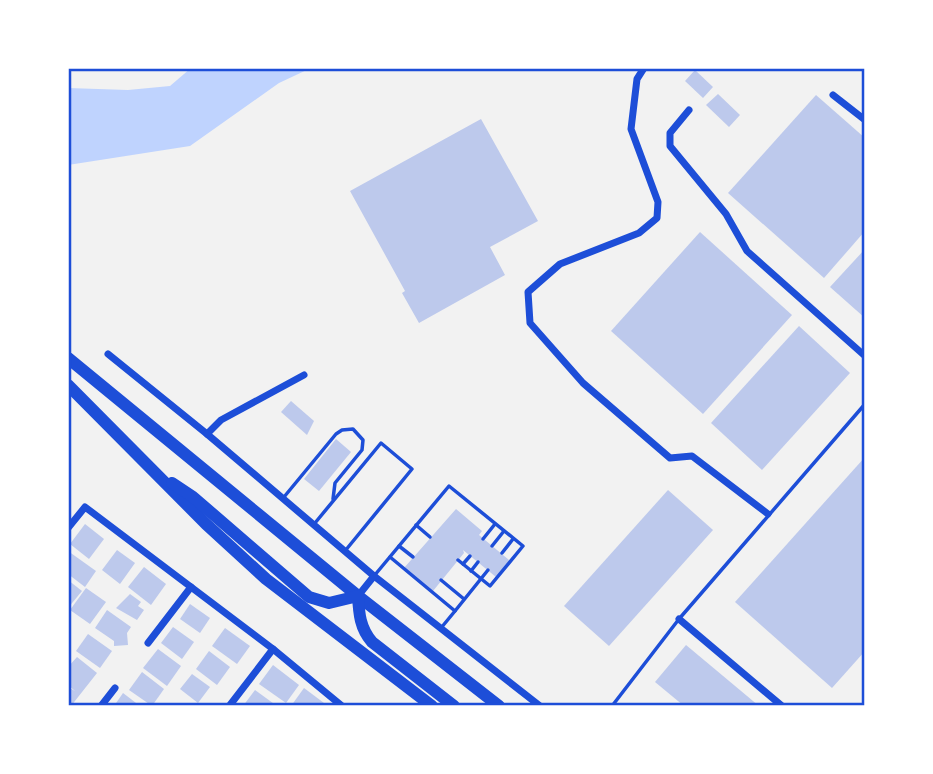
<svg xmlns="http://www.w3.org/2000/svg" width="933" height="774" font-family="'Fira Sans Condensed',sans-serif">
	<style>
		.water { fill: #bfd3fe }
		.building { fill: #bdc9ec }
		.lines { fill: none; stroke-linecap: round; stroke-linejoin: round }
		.service { stroke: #1d4ed8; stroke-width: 3.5 }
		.minor { stroke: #1d4ed8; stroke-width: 7 }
		.primary { stroke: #1d4ed8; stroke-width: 12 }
		.neatline { fill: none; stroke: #1d4ed8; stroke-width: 2.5 }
	</style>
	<rect width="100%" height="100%" fill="#f2f2f2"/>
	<polygon class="water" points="191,68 311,68 279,83 190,146 68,165 68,88 128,90 170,86"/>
	<g class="building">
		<polygon points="695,70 713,87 703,98 685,81"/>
		<polygon points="718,94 740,115 729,127 706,105"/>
		<polygon points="816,95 865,138 865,231 824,278 728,193"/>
		<polygon points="481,119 538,221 490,247 505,275 419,323 402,293 405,291 350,191"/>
		<polygon points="700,232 792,315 703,414 611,331"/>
		<polygon points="865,249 865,318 830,287"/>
		<polygon points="799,326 850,373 762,470 711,423"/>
		<polygon points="291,401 314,421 307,435 281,412"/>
		<polygon points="336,439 351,452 319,491 304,479"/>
		<polygon points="865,457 865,651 832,688 735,602"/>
		<polygon points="668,490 713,530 609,646 564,606"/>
		<polygon points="456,509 482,531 479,535 509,560 496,577 463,550 464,553 433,591 404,568"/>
		<polygon points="85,524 104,539 89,559 70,544"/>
		<polygon points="117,550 135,563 120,584 102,570"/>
		<polygon points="68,551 96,571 85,587 68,574"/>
		<polygon points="144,567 166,584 151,605 128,587"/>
		<polygon points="68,580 82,591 68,608"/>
		<polygon points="86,588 106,602 90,624 70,610"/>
		<polygon points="130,594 141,602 138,606 144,610 137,620 116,608"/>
		<polygon points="190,604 210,618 200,633 180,619"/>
		<polygon points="107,610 131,627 127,633 128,645 114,646 114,641 95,628"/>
		<polygon points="173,627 194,642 182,659 161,643"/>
		<polygon points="225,628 250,646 237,664 212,646"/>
		<polygon points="88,634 112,651 100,668 76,651"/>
		<polygon points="686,645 759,706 684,706 655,682"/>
		<polygon points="158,649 181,666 167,686 143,668"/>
		<polygon points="209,651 230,667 217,685 196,669"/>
		<polygon points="77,657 97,673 71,706 68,706 68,687 75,691 68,685 68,667"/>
		<polygon points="273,665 299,685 286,703 259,684"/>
		<polygon points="142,672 164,689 152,706 129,690"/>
		<polygon points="192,674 210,687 198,703 180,689"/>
		<polygon points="304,688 328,706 291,706"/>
		<polygon points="255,690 277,706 243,706"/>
		<polygon points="123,693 140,706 114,706"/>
	</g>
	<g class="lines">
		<g class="service">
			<polyline points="284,497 336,434 342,430 353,429 363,440 362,450 335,483 333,499"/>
			<polyline points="315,523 381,443 412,469 345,551"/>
			<polyline points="416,525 430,537"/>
			<polyline points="483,539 495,524"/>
			<polyline points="399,546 413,557"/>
			<polyline points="492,546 504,531"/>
			<polyline points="502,553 513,539"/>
			<polyline points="390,557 455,611 488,570"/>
			<polyline points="463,564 470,556"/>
			<polyline points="471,571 478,562"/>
			<polyline points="374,576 449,486 523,546 490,586 458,560"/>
			<polyline points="441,580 464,599"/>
			<polyline points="441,628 455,611"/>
			<polyline points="612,706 679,619 865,404"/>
		</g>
		<g class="minor">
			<polyline points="644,68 637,79 631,129 658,202 657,218 639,233 560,264 528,292 530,323 583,383 670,458 692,456 768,514"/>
			<polyline points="833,95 865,120"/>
			<polyline points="689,110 670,133 670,146 726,214 747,251 865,356"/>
			<polyline points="108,354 207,434 374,576 540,706"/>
			<polyline points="207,434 221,420 304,375"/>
			<polyline points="68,528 85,507 273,649 342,706"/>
			<polyline points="358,596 374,576"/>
			<polyline points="679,619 782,706"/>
			<polyline points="148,643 191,587"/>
			<polyline points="230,705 273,649"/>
			<polyline points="101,706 115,688"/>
		</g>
		<g class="primary">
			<polyline points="68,358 358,596 499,706"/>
			<polyline points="68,385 206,524 266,579 432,706"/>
			<path d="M172,483L193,497L309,597L329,603L358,596C359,614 360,628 372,642L454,706"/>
		</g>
	</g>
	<rect width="933" height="774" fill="none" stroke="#ffffff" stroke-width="140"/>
	<rect x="70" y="70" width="793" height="634" class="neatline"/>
</svg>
